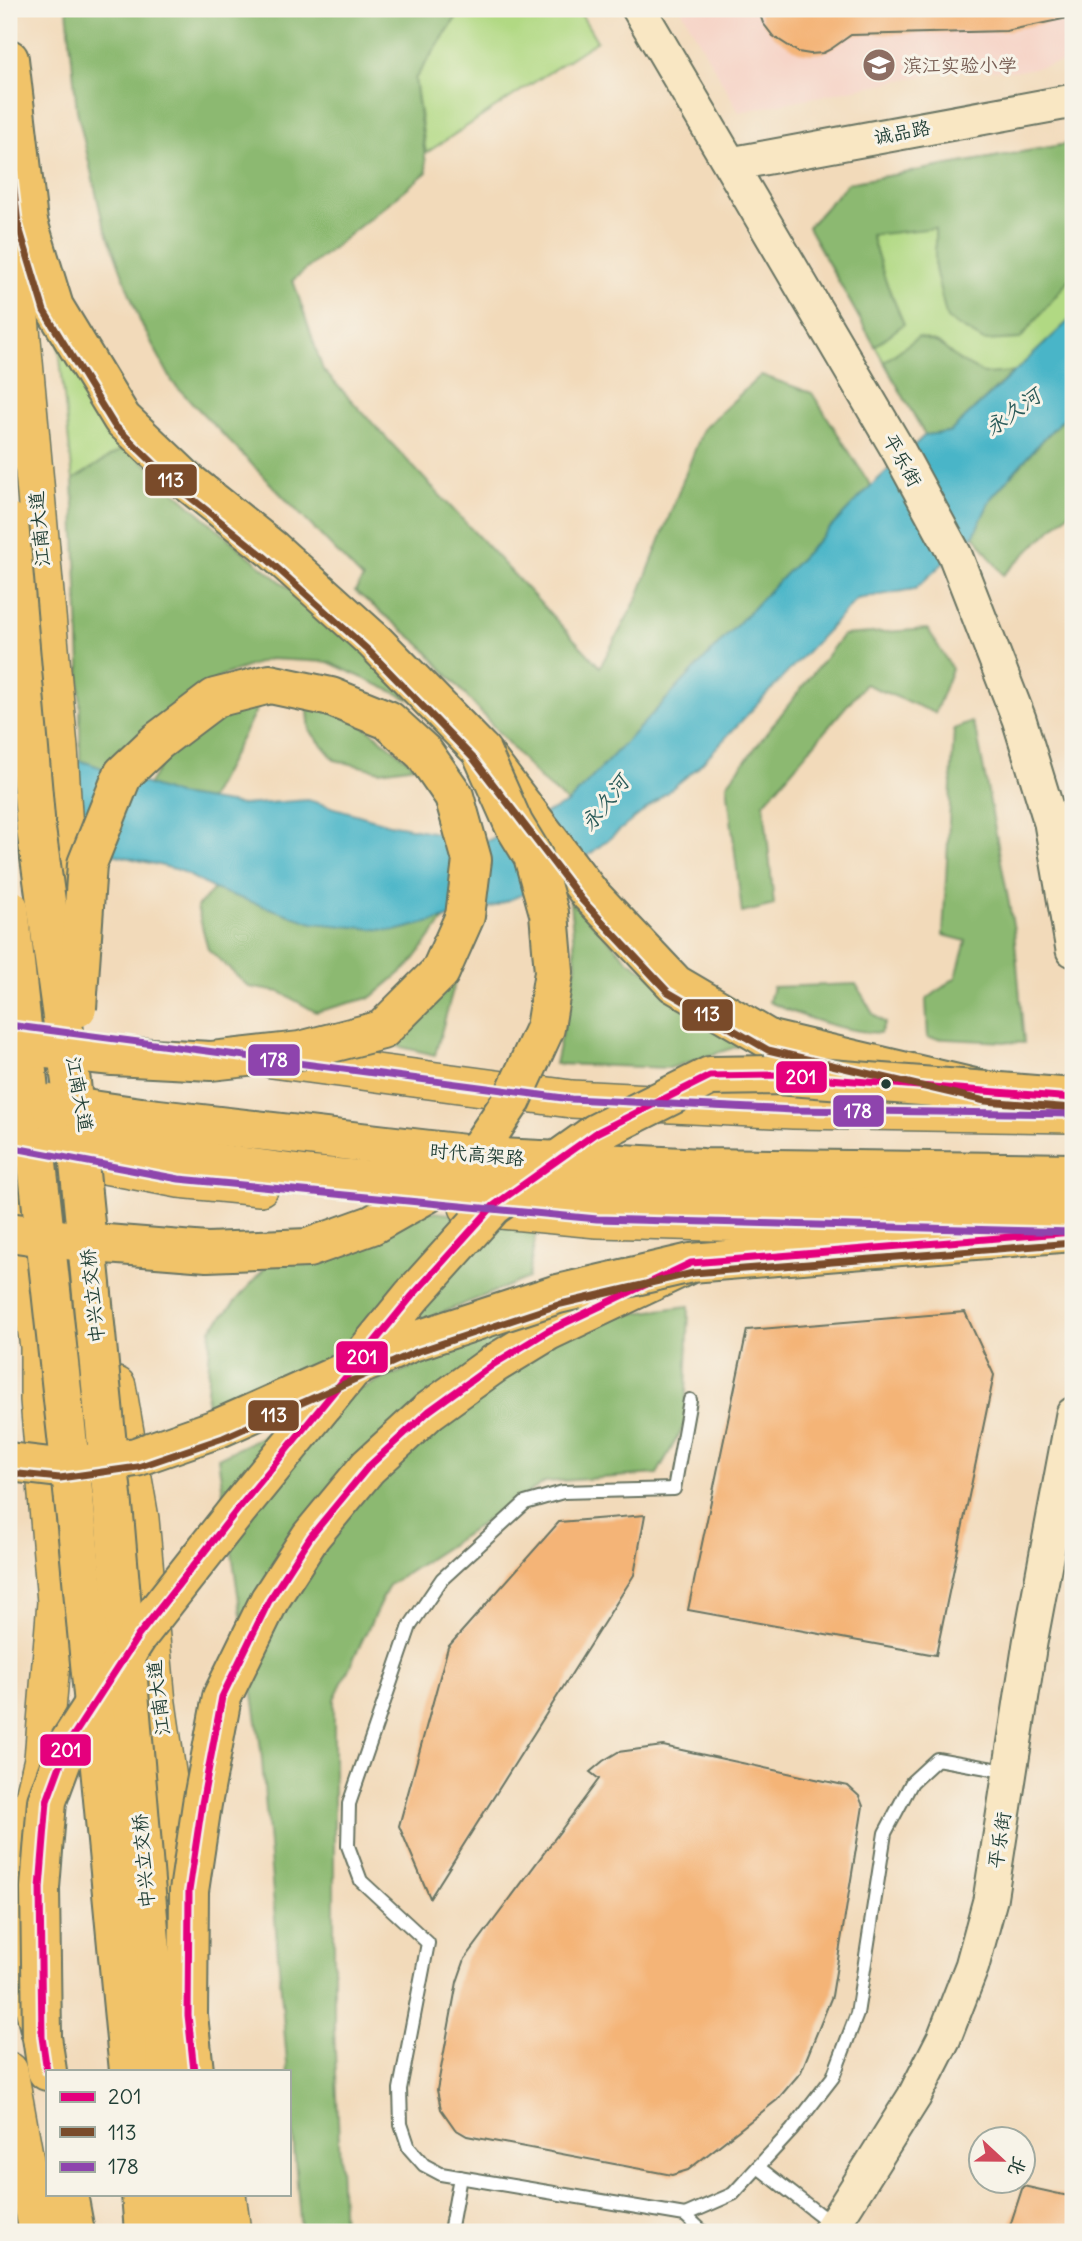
<svg xmlns="http://www.w3.org/2000/svg" width="1082" height="2241" font-family="Delius,'LXGW WenKai TC',sans-serif">
	<style>
		.built { fill: #f6d2c5 }
		.green { fill: #b1d983; stroke: #688b5c; stroke-width: 2 }
		.forest { fill: #8cb971; stroke: #567b52; stroke-width: 2 }
		.water { fill: #4ab5c8; stroke: #34797e; stroke-width: 2 }
		.building { fill: #f4b477 }
		.lines { fill: none; stroke-linecap: round; stroke-linejoin: round }
		.lane-casing { stroke: #697463; stroke-width: 16 }
		.secondary-casing { stroke: #697463; stroke-width: 37 }
		.primary-casing { stroke: #697463; stroke-width: 40 }
		.highway-casing { stroke: #697463; stroke-width: 42 }
		.lane { stroke: #fff; stroke-width: 12 }
		.secondary { stroke: #f9e7c3; stroke-width: 33 }
		.primary { stroke: #f1c369; stroke-width: 37 }
		.highway { stroke: #f1c369; stroke-width: 38 }
		.highway-bridge-casing { stroke: #697463; stroke-width: 42; stroke-linecap: butt }
		.highway-bridge { stroke: #f1c369; stroke-width: 38 }
		.bus-1-casing { stroke: #f7f3e8; stroke-width: 12 }
		.bus-2-casing { stroke: #f7f3e8; stroke-width: 12 }
		.bus-3-casing { stroke: #f7f3e8; stroke-width: 12 }
		.bus-1 { stroke: #e5007d; stroke-width: 7 }
		.bus-2 { stroke: #7a4b2a; stroke-width: 7 }
		.bus-3 { stroke: #8e44ad; stroke-width: 7 }
		.bus-dot { fill: #1f3d34; stroke: #f7f3e8; stroke-width: 2.5 }
		.labels { text-anchor: middle; stroke-width: 6; stroke-linejoin: round; paint-order: stroke }
		.education-label { font-size: 19px; fill: #785e54; stroke: #f7f3e8; text-anchor: start }
		.street-label { font-size: 19px; fill: #1f3d34; stroke: #f7f3e8 }
		.water-label { font-size: 21px; font-style: italic; fill: #2a5b59; stroke: #f7f3e8 }
		.line-badge { stroke: #f7f3e8; stroke-width: 2.5 }
		.badge-label { font-size: 19px; text-anchor: middle; font-weight: bold; fill: #fff }
	</style>
	<rect width="100%" height="100%" fill="#f7f3e8"/>
	<filter id="ink" filterUnits="userSpaceOnUse"><feTurbulence type="fractalNoise" baseFrequency=".0143" numOctaves="2"/><feDisplacementMap in="SourceGraphic" scale="14" xChannelSelector="R" yChannelSelector="G"/><feConvolveMatrix kernelMatrix="1 2 1 2 8 2 1 2 1" color-interpolation-filters="sRGB"/></filter>
	<filter id="wash" filterUnits="userSpaceOnUse"><feTurbulence type="fractalNoise" baseFrequency=".00686" numOctaves="4" result="noise"/><feDisplacementMap in="SourceGraphic" scale="28" xChannelSelector="R" yChannelSelector="G"/><feGaussianBlur stdDeviation="1.57" result="paint"/><feColorMatrix in="noise" values="0 0 0 0 0 0 0 0 0 0 0 0 0 0 0 0 0 1.4 0 .05"/><feComposite in="paint" operator="in"/></filter>
	<g filter="url(#wash)">
		<rect width="100%" height="100%" fill="#f2daba"/>
		<polygon class="built" points="681,9 1073,9 1073,60 1019,71 951,70 739,112"/>
		<g class="green">
			<polygon points="462,9 578,9 597,41 426,153 415,79"/>
			<polygon points="1073,143 1073,317 950,432 925,435 808,227 848,183"/>
			<polygon points="58,339 127,446 73,480"/>
		</g>
		<g class="forest">
			<polygon points="67,9 462,9 415,79 427,172 293,280 323,370 600,667 638,597 703,429 761,375 812,393 871,486 771,589 568,803 540,779 421,645 355,591 363,579 173,383 140,321 102,219 77,110"/>
			<polygon points="1073,143 1073,275 1020,339 984,341 947,319 935,269 935,228 871,235 886,282 904,324 875,346 808,227 848,183"/>
			<polygon points="918,337 938,343 960,361 985,374 1013,372 950,432 925,435 884,362"/>
			<polygon points="1073,409 1073,509 1003,575 974,535 991,498 1044,439"/>
			<polygon points="127,446 182,498 244,552 388,668 409,699 328,662 269,659 221,676 140,734 112,772 80,761 80,665 73,480"/>
			<polygon points="928,629 952,669 935,713 865,684 764,803 774,905 742,913 727,784 843,635"/>
			<polygon points="262,699 209,800 177,795 148,785 171,748 234,701"/>
			<polygon points="332,700 415,766 380,771 335,760 310,731 307,702"/>
			<polygon points="972,722 978,739 1014,930 1024,1043 928,1038 926,1000 956,977 966,941 943,935 954,729"/>
			<polygon points="214,889 313,923 445,918 410,965 372,997 316,1012 280,992 249,987 208,949 197,907"/>
			<polygon points="570,901 628,960 749,1043 670,1068 555,1064 576,965"/>
			<polygon points="457,975 435,1055 368,1039"/>
			<path d="M856,984L873,1014L885,1023L880,1033C841,1031 805,1018 769,1002L773,987Z"/>
			<polygon points="425,1211 538,1224 528,1278 206,1408 211,1329 273,1259"/>
			<polygon points="689,1306 685,1424 657,1474 545,1482 389,1585 334,1699 334,2029 343,2232 301,2232 261,1749 218,1458 362,1388 498,1331"/>
		</g>
		<polygon class="water" points="1073,317 1073,409 1043,439 991,498 974,535 915,589 857,599 696,769 559,879 495,906 395,931 313,923 214,889 179,870 113,854 9,835 9,741 88,763 177,795 242,805 308,800 389,824 485,842 568,803 771,589 871,486 925,435 950,432"/>
		<g id="blocks">
			<g class="building">
				<polygon points="758,9 1073,9 1073,17 1006,31 851,35 831,49 823,53 810,54 798,52 773,36 763,23"/>
				<polygon points="965,1312 994,1375 936,1655 688,1610 747,1330"/>
				<polygon points="645,1515 634,1575 430,1898 399,1826 448,1647 559,1522"/>
				<polygon points="663,1746 848,1786 859,1796 863,1806 832,1996 801,2072 777,2100 688,2170 672,2175 467,2136 455,2129 441,2109 437,2090 457,1982 465,1959 599,1779 590,1772 603,1761 618,1752"/>
				<polygon points="1023,2186 1073,2197 1072,2232 1008,2232"/>
			</g>
		</g>
	</g>
	<g filter="url(#ink)">
		<use href="#blocks" fill-opacity="0" stroke="#697463" stroke-width="2"/>
		<g class="lines">
			<defs>
				<g id="lane">
					<polyline points="690,1400 674,1489 563,1492 525,1503 442,1579 410,1626 349,1804 348,1846 361,1881 428,1943 400,2089 401,2124 409,2148 424,2165 441,2174 685,2215 703,2232"/>
					<polyline points="758,2167 833,2225"/>
					<polyline points="685,2215 733,2194 792,2130 833,2077 857,2014 885,1833 912,1782 937,1759 1010,1772"/>
					<polyline points="450,2232 460,2177"/>
				</g>
				<g id="secondary">
					<polyline points="639,9 898,450 955,555 1019,719 1051,823 1073,950"/>
					<polyline points="731,164 1073,101"/>
					<polyline points="829,2232 914,2097 944,2038 972,1966 990,1900 1030,1643 1073,1414"/>
				</g>
				<g id="primary">
					<polyline points="9,196 59,748 70,929"/>
					<polyline points="272,1059 571,1099 793,1110 1069,1114"/>
					<polyline points="9,1104 13,1148 13,1182 39,1346 39,1400 56,1602 43,1759 9,1901"/>
					<polyline points="9,1147 179,1179 260,1187"/>
					<polyline points="468,1207 597,1219 944,1228"/>
					<polyline points="117,1386 140,1519 157,1703 184,1890"/>
					<polyline points="9,2071 38,2232"/>
					<polyline points="227,2194 232,2232"/>
				</g>
				<g id="highway">
					<polyline points="9,59 28,222 54,307 122,419 187,481 273,550 375,642 481,751 590,894 675,984 770,1040 987,1091 1073,1098"/>
					<polyline points="269,1601 311,1536 368,1467 429,1411 494,1364 548,1331 691,1263 1073,1232"/>
					<polyline points="9,1907 42,2037 47,2071"/>
					<polyline points="68,2194 75,2232"/>
					<polyline points="141,2194 144,2232"/>
					<polyline points="171,2194 174,2232"/>
					<polyline points="206,2194 209,2232"/>
				</g>
			</defs>
			<use href="#lane" class="lane-casing"/>
			<use href="#secondary" class="secondary-casing"/>
			<use href="#primary" class="primary-casing"/>
			<use href="#highway" class="highway-casing"/>
			<use href="#lane" class="lane"/>
			<use href="#secondary" class="secondary"/>
			<use href="#primary" class="primary"/>
			<use href="#highway" class="highway"/>
			<defs>
				<g id="highway-bridge">
					<polyline points="9,522 36,829 71,1082 115,1526 161,2071"/>
					<polyline points="9,908 77,1527 129,2071"/>
					<polyline points="9,1045 113,1056 211,1061 300,1051 382,1030 440,972 465,916 472,860 454,796 424,753 388,720 331,697 270,684 215,698 158,741 123,774 87,864 77,1008"/>
					<polyline points="50,1104 141,1117 500,1158 703,1168 1073,1173"/>
					<polyline points="52,1141 311,1176 528,1193 738,1204 1073,1210"/>
					<polyline points="9,1232 81,1242 207,1252 308,1248 372,1225 430,1192 481,1146 512,1100 545,1028 554,972 549,913 533,856 514,825 481,751"/>
					<polyline points="9,1462 59,1468 136,1457 219,1428 412,1342 558,1294 691,1263"/>
					<polyline points="42,2037 40,1888 47,1801 68,1744 138,1636 238,1509 412,1296 493,1206 596,1133 710,1076 777,1075 987,1091"/>
					<polyline points="194,2071 188,2015 189,1891 202,1804 222,1697 269,1601"/>
				</g>
			</defs>
			<use href="#highway-bridge" class="highway-bridge-casing"/>
			<use href="#highway-bridge" class="highway-bridge"/>
			<defs>
				<g id="bus-1">
					<polyline points="47,2071 42,2037 40,1888 47,1801 68,1744 138,1636 238,1509 412,1296 493,1206 596,1133 710,1076 777,1075 1073,1098"/>
					<polyline points="194,2071 188,2015 189,1891 202,1804 222,1697 269,1601 311,1536 368,1467 429,1411 494,1364 548,1331 691,1263 1073,1232"/>
				</g>
				<g id="bus-2">
					<polyline points="9,148 18,224 44,311 114,425 180,489 266,558 368,650 473,758 582,900 668,992 768,1050 985,1101 1072,1108"/>
					<polyline points="9,1473 60,1478 138,1467 223,1438 416,1352 561,1304 693,1273 1073,1243"/>
				</g>
				<g id="bus-3">
					<polyline points="9,1025 571,1099 793,1110 1073,1114"/>
					<polyline points="9,1147 179,1179 597,1219 1073,1232"/>
				</g>
			</defs>
			<use href="#bus-1" class="bus-1-casing"/>
			<use href="#bus-2" class="bus-2-casing"/>
			<use href="#bus-3" class="bus-3-casing"/>
			<use href="#bus-1" class="bus-1"/>
			<use href="#bus-2" class="bus-2"/>
			<use href="#bus-3" class="bus-3"/>
		</g>
	</g>
	<defs>
		<symbol id="school-disc" viewBox="-11 -11 22 22"><circle r="9.5" fill="#8d6e63" stroke="#f7f3e8"/><path d="M0-5L7-2L0 1L-7-2ZM-4 1L0 2.5L4 1V4Q0 6-4 4Z" fill="#fff"/></symbol>
	</defs>
	<g fill-rule="evenodd">
		<use href="#school-disc" x="860" y="46" width="38" height="38"/>
	</g>
	<circle class="bus-dot" cx="886" cy="1084" r="6"/>
	<g class="labels">
		<g class="education-label">
			<text x="903" y="72">滨江实验小学</text>
		</g>
		<g class="street-label">
			<text transform="translate(902 132) rotate(-11)" y="7">诚品路</text>
			<text transform="translate(903 460) rotate(61)" y="7">平乐街</text>
			<text transform="translate(39 529) rotate(-95)" y="7">江南大道</text>
			<text transform="translate(80 1094) rotate(80)" y="7">江南大道</text>
			<text transform="translate(477 1154) rotate(5)" y="7">时代高架路</text>
			<text transform="translate(92 1296) rotate(-96)" y="7">中兴立交桥</text>
			<text transform="translate(158 1698) rotate(-97)" y="7">江南大道</text>
			<text transform="translate(999 1840) rotate(-81)" y="7">平乐街</text>
			<text transform="translate(143 1861) rotate(-95)" y="7">中兴立交桥</text>
		</g>
		<g class="water-label">
			<text transform="translate(1013 412) rotate(-36)" y="7">永久河</text>
			<text transform="translate(605 803) rotate(-52)" y="7">永久河</text>
		</g>
	</g>
	<g class="line-badge">
		<rect x="144" y="463" width="54" height="34" rx="7" fill="#7a4b2a"/>
		<rect x="681" y="998" width="53" height="34" rx="7" fill="#7a4b2a"/>
		<rect x="247" y="1043" width="54" height="34" rx="7" fill="#8e44ad"/>
		<rect x="775" y="1060" width="53" height="34" rx="7" fill="#e5007d"/>
		<rect x="832" y="1094" width="53" height="34" rx="7" fill="#8e44ad"/>
		<rect x="335" y="1340" width="54" height="34" rx="7" fill="#e5007d"/>
		<rect x="247" y="1399" width="53" height="33" rx="7" fill="#7a4b2a"/>
		<rect x="39" y="1733" width="53" height="34" rx="7" fill="#e5007d"/>
	</g>
	<g class="badge-label">
		<text x="171" y="487">113</text>
		<text x="707" y="1021">113</text>
		<text x="274" y="1067">178</text>
		<text x="801" y="1084">201</text>
		<text x="858" y="1118">178</text>
		<text x="362" y="1364">201</text>
		<text x="274" y="1422">113</text>
		<text x="66" y="1757">201</text>
	</g>
	<rect width="1082" height="2241" fill="none" stroke="#f7f3e8" stroke-width="35"/>
	<rect x="46" y="2070" width="245" height="126" fill="#f7f3e8" stroke="#a1aaa0" stroke-width="2"/>
	<rect x="60" y="2092" width="35" height="10" fill="#e5007d" stroke="#a1aaa0" stroke-width="2"/>
	<text x="108" y="2104" font-size="21" fill="#1f3d34">201</text>
	<rect x="60" y="2127" width="35" height="10" fill="#7a4b2a" stroke="#a1aaa0" stroke-width="2"/>
	<text x="108" y="2140" font-size="21" fill="#1f3d34">113</text>
	<rect x="60" y="2162" width="35" height="10" fill="#8e44ad" stroke="#a1aaa0" stroke-width="2"/>
	<text x="108" y="2174" font-size="21" fill="#1f3d34">178</text>
	<g transform="translate(1002 2160) rotate(112)"><circle r="33" fill="#f7f3e8" stroke="#a1aaa0" stroke-width="2"/>
	<path d="M0-5L12 26L0 18L-12 26Z" fill="#d1495b"/>
	<text y="-10" font-size="19" font-weight="bold" text-anchor="middle" fill="#1f3d34">北</text>
	</g>
</svg>
